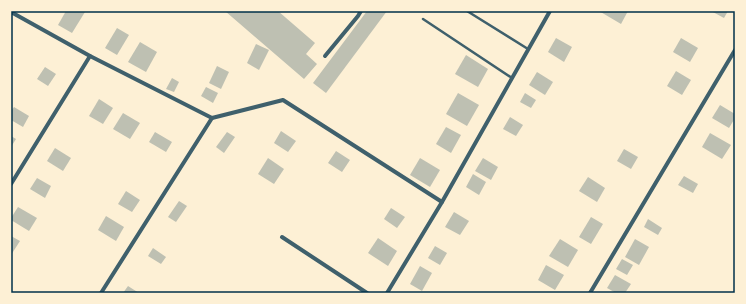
<svg xmlns="http://www.w3.org/2000/svg" width="746" height="304" font-family="'Roboto Serif',serif">
	<style>
		.building { fill: #bec0b2 }
		.lines { fill: none; stroke-linecap: round; stroke-linejoin: round }
		.service { stroke: #3f606c; stroke-width: 2.5 }
		.minor { stroke: #3f606c; stroke-width: 4 }
		.neatline { fill: none; stroke: #003049; stroke-width: 1.5 }
	</style>
	<rect width="100%" height="100%" fill="#fdf0d5"/>
	<g class="building">
		<polygon points="66,11 83,11 85,12 72,33 58,25"/>
		<polygon points="225,11 278,11 315,43 306,54 317,64 304,79"/>
		<polygon points="367,11 387,11 326,93 313,83"/>
		<polygon points="599,11 628,11 621,24"/>
		<polygon points="711,11 728,11 724,18"/>
		<polygon points="117,28 129,35 117,55 105,48"/>
		<polygon points="556,38 572,47 564,62 548,52"/>
		<polygon points="681,38 698,48 690,62 673,52"/>
		<polygon points="140,42 157,52 146,72 128,62"/>
		<polygon points="256,44 269,50 259,70 247,63"/>
		<polygon points="466,55 488,69 478,87 455,74"/>
		<polygon points="217,66 229,72 221,89 209,83"/>
		<polygon points="45,67 56,74 48,86 37,79"/>
		<polygon points="676,71 691,80 682,95 667,86"/>
		<polygon points="537,72 553,82 545,95 529,85"/>
		<polygon points="172,78 179,82 174,92 166,89"/>
		<polygon points="206,87 218,93 213,103 201,96"/>
		<polygon points="458,93 479,105 467,126 446,114"/>
		<polygon points="525,93 536,100 531,108 520,102"/>
		<polygon points="99,99 113,108 103,124 89,116"/>
		<polygon points="720,105 735,114 735,118 729,128 712,118"/>
		<polygon points="14,107 29,116 23,127 11,120 11,111"/>
		<polygon points="123,113 140,123 130,139 113,129"/>
		<polygon points="510,117 523,125 516,136 503,129"/>
		<polygon points="446,127 461,135 451,153 436,144"/>
		<polygon points="281,131 296,141 288,152 274,143"/>
		<polygon points="155,132 172,142 166,152 149,142"/>
		<polygon points="227,132 235,137 224,153 216,147"/>
		<polygon points="710,133 731,145 722,159 702,147"/>
		<polygon points="11,136 16,139 11,147"/>
		<polygon points="55,148 71,158 63,171 47,161"/>
		<polygon points="624,149 638,157 631,169 617,161"/>
		<polygon points="336,151 350,160 342,172 328,163"/>
		<polygon points="268,158 284,169 274,184 258,174"/>
		<polygon points="420,158 440,170 430,187 410,175"/>
		<polygon points="483,158 498,167 491,180 475,171"/>
		<polygon points="473,174 486,182 479,195 466,187"/>
		<polygon points="684,176 698,184 693,193 678,185"/>
		<polygon points="588,177 605,188 597,202 579,191"/>
		<polygon points="37,178 51,186 45,198 30,189"/>
		<polygon points="126,191 140,200 132,212 118,204"/>
		<polygon points="179,201 187,206 176,222 168,217"/>
		<polygon points="18,207 37,218 29,231 11,220 11,218"/>
		<polygon points="391,208 405,217 397,228 384,219"/>
		<polygon points="454,212 469,221 460,235 445,227"/>
		<polygon points="106,216 124,227 116,241 98,230"/>
		<polygon points="591,217 603,224 591,244 579,237"/>
		<polygon points="648,219 662,228 658,235 644,227"/>
		<polygon points="11,236 20,241 11,255"/>
		<polygon points="378,238 397,251 388,266 368,253"/>
		<polygon points="560,239 578,250 568,267 549,256"/>
		<polygon points="635,239 649,247 639,265 625,257"/>
		<polygon points="435,246 447,253 440,265 428,258"/>
		<polygon points="153,248 166,257 161,264 148,256"/>
		<polygon points="622,259 633,265 627,275 616,269"/>
		<polygon points="546,265 564,275 555,290 538,280"/>
		<polygon points="420,266 432,273 422,291 410,284"/>
		<polygon points="615,275 631,284 625,293 616,293 607,288"/>
		<polygon points="128,286 139,293 123,293"/>
	</g>
	<g class="lines">
		<g class="service">
			<polyline points="467,11 528,49"/>
			<polyline points="423,19 512,78"/>
		</g>
		<g class="minor">
			<polyline points="11,12 90,56 212,118 283,100 442,202"/>
			<polyline points="325,56 358,16 361,11"/>
			<polyline points="11,184 90,56"/>
			<polyline points="282,237 367,293"/>
			<polyline points="101,293 212,118"/>
			<polyline points="387,293 442,202 550,11"/>
			<polyline points="590,293 735,50"/>
		</g>
	</g>
	<rect width="746" height="304" fill="none" stroke="#fdf0d5" stroke-width="24"/>
	<rect x="12" y="12" width="722" height="280" class="neatline"/>
</svg>
